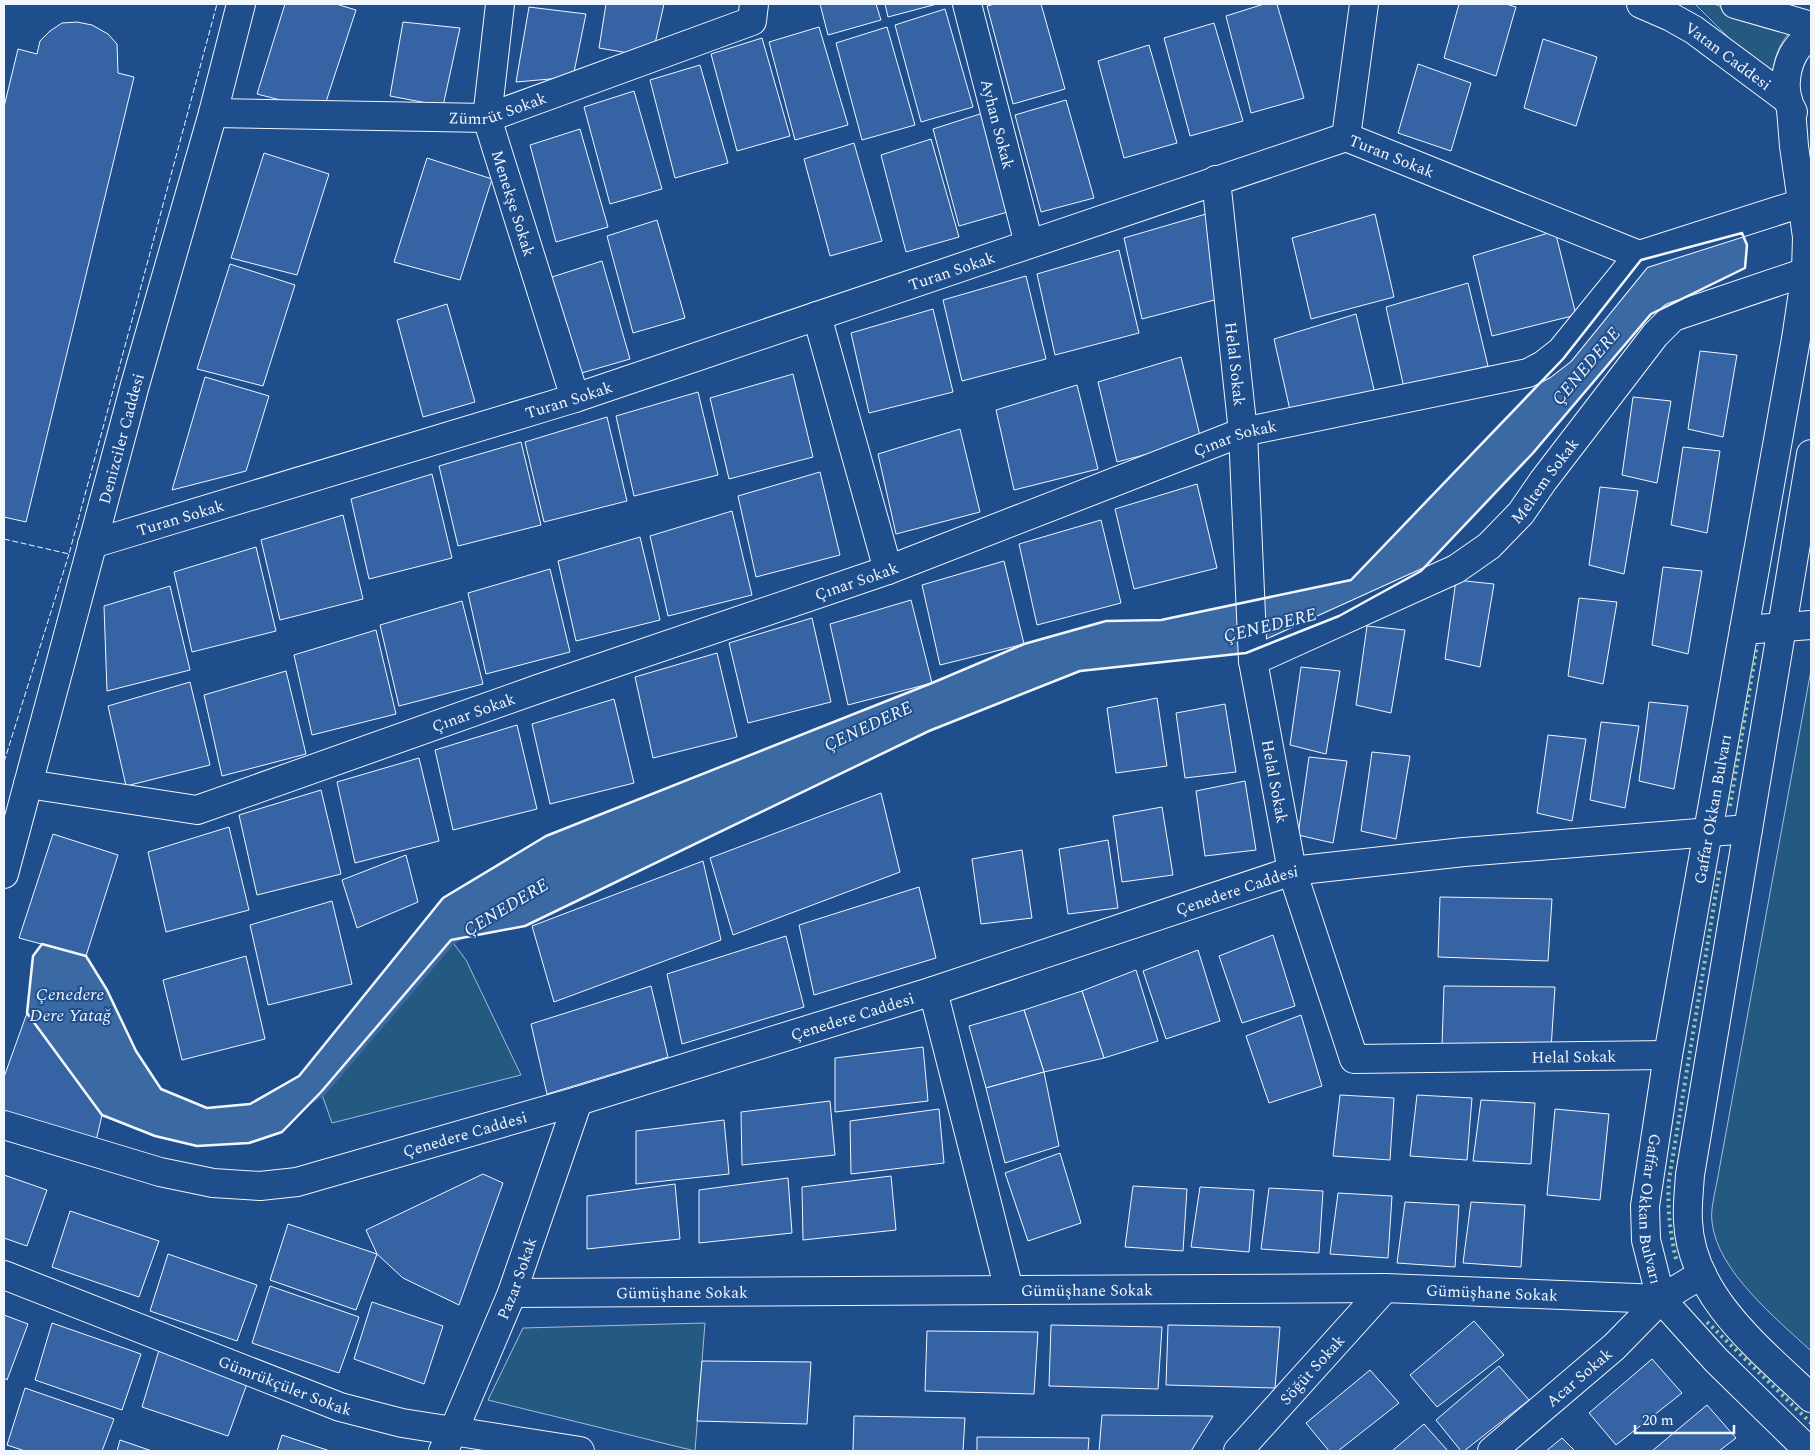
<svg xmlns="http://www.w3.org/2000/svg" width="1815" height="1455" font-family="Spectral,serif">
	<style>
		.green { fill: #245a82; stroke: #a8bbd7 }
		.water { fill: #3b69a3; stroke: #a8bbd7 }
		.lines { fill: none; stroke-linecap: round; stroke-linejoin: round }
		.stream { stroke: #3b69a3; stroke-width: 10 }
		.building { fill: #3563a3; stroke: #f2f6ff }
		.minor-casing { stroke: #f2f6ff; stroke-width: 30 }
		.major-casing { stroke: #f2f6ff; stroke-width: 30 }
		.minor { stroke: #1f4e8c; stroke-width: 28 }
		.major { stroke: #1f4e8c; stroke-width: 28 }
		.hedge { stroke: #97c8a6; stroke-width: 4; stroke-dasharray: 2.5 4; stroke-linecap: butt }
		.fence { stroke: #f2f6ff; stroke-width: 1; stroke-dasharray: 6 2.5; stroke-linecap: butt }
		.wall { stroke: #f2f6ff; stroke-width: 2.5 }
		.labels { text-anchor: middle; stroke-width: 4; stroke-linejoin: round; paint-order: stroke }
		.street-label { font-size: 16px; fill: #f2f6ff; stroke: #1f4e8c }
		.water-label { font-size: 18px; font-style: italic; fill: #f2f6ff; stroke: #1f4e8c }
	</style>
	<rect width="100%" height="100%" fill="#1f4e8c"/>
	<g class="green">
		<path d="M1695,4H1714L1740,14L1793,28C1777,46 1775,57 1771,80Z"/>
		<path d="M1811,670V1351C1777,1319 1717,1271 1712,1222C1710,1209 1716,1189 1718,1176Z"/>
		<polygon points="451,940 466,960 521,1075 332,1123 321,1092"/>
		<polygon points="705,1323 695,1451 488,1400 523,1328"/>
	</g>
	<polygon class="water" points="1742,233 1747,245 1745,268 1651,314 1533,453 1421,571 1246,653 1080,671 929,731 525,926 451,940 321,1092 282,1132 249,1143 197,1146 155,1136 102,1115 27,1013 33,956 42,944 86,956 107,990 136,1051 161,1089 207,1108 250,1104 299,1076 443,898 546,836 932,683 1024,644 1106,621 1161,620 1351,580 1563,359 1641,260"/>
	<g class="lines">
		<polyline class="stream" points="311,1098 321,1092 451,940 463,933"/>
	</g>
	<g class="building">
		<polygon points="285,4 336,4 356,10 323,111 257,94"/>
		<polygon points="606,4 664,4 652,57 599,48"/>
		<polygon points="820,4 876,4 881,20 828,35"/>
		<polygon points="885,4 937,4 888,17"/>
		<polygon points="995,4 1041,4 1065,89 1013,104 987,6"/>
		<polygon points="1264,4 1277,4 1304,98 1251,113 1226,16"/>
		<polygon points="1459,4 1506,4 1516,7 1496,76 1444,58"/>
		<polygon points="529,7 586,14 573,77 516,82"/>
		<polygon points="945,9 973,107 921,122 895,25"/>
		<polygon points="77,22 92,25 108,34 117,44 118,73 134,77 26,522 4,517 4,107 18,49 37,54 40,41 50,31 62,23"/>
		<polygon points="403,22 460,28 443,106 390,96"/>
		<polygon points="1214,23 1243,121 1190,136 1164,38"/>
		<polygon points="819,27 848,125 795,140 769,42"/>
		<polygon points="887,27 915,125 862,140 836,43"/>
		<polygon points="762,38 790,136 737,151 711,54"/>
		<polygon points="1543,39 1597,57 1576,126 1524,108"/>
		<polygon points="1149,45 1177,143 1124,158 1098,61"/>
		<polygon points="1418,64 1471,83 1451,151 1398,133"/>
		<polygon points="700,65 728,163 675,178 650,80"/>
		<polygon points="634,91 662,189 610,204 584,107"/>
		<polygon points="1066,100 1094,198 1041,212 1015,115"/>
		<polygon points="983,113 1011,211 959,226 933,129"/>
		<polygon points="580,129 608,227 556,242 530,145"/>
		<polygon points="931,139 959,237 906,252 881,155"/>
		<polygon points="854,143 882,241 830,256 804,159"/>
		<polygon points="264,153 329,174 297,275 231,258"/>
		<polygon points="427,158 492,179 460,280 394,262"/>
		<polygon points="1206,214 1226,297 1142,319 1124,238"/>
		<polygon points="1375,214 1394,297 1311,319 1292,238"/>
		<polygon points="657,220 685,318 633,333 607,236"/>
		<polygon points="1555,231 1576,315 1492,336 1473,256"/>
		<polygon points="1119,250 1139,333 1055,355 1037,274"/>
		<polygon points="602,261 630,359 578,374 552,277"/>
		<polygon points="230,264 295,285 263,386 197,369"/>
		<polygon points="1026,276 1046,359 962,381 943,300"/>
		<polygon points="1468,283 1488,366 1404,388 1386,307"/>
		<polygon points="447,304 475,402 423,417 397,320"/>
		<polygon points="933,309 953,392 869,413 851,333"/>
		<polygon points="1356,314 1376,398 1292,419 1274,339"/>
		<polygon points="1700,351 1737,355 1723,437 1688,429"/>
		<polygon points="1181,357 1201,440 1117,462 1098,382"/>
		<polygon points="793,374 813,457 729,479 710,398"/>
		<polygon points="205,377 269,396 246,471 172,490"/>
		<polygon points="1077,385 1098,469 1014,490 996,410"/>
		<polygon points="698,392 718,475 634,496 616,416"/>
		<polygon points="1633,397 1671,401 1657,483 1622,475"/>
		<polygon points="607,417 627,501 544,522 525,442"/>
		<polygon points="960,429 980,512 896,534 878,454"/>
		<polygon points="521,442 541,525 458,546 439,466"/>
		<polygon points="1683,447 1720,451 1707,533 1671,525"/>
		<polygon points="820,472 840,555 756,577 738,496"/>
		<polygon points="432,474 452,558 369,579 351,499"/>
		<polygon points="1197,484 1217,568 1134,589 1115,509"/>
		<polygon points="1600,487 1638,491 1624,574 1589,565"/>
		<polygon points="732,511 752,595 668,616 650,536"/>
		<polygon points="343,515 363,599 280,620 261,540"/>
		<polygon points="1101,520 1121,603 1037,625 1019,544"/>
		<polygon points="640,537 660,620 576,641 558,561"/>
		<polygon points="256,547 276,631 192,652 174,572"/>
		<polygon points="1004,561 1024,644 940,665 922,585"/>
		<polygon points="1663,567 1702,571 1688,654 1652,645"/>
		<polygon points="550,569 570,652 486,674 468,593"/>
		<polygon points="1456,580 1494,584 1480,667 1445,659"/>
		<polygon points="170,586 190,670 107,691 104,606"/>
		<polygon points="1579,598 1617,602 1603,684 1568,676"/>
		<polygon points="911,600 932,683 848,705 830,624"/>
		<polygon points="462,601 483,684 399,706 380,625"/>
		<polygon points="812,618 831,702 748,723 729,643"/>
		<polygon points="1367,626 1405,630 1391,713 1356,705"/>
		<polygon points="376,630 396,714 312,735 294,655"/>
		<polygon points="717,653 737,737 653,758 635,677"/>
		<polygon points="1301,667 1340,671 1326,754 1290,745"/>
		<polygon points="286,671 306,754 222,776 204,695"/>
		<polygon points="190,682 210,765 126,786 108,706"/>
		<polygon points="1157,698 1167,766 1116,773 1107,708"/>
		<polygon points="614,699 634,783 550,804 532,724"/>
		<polygon points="1649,702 1688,706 1674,789 1639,781"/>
		<polygon points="1225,704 1236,772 1185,778 1176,713"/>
		<polygon points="1601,722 1639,726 1625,808 1590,800"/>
		<polygon points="517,725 537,809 453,830 435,750"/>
		<polygon points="1548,735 1586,739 1572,821 1537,813"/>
		<polygon points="1372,752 1410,756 1396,839 1361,831"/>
		<polygon points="1309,757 1347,761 1333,843 1298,835"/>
		<polygon points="419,758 439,841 355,863 337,782"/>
		<polygon points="1245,781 1256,850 1205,856 1196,791"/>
		<polygon points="321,790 341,874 257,895 239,815"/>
		<polygon points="881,793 900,872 733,935 710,858"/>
		<polygon points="1162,807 1173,875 1122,882 1113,816"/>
		<polygon points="229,827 249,910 166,932 148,852"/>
		<polygon points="53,834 118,855 86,956 19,938"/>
		<polygon points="1108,840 1118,908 1068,914 1059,849"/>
		<polygon points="1022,850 1032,918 981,924 972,859"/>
		<polygon points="406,855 418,902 357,928 342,880"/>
		<polygon points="703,861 721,940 554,1002 532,926"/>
		<polygon points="919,887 936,958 814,995 799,925"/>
		<polygon points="1440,897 1552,899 1548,961 1438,957"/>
		<polygon points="332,901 352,984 268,1005 250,925"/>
		<polygon points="1273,935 1295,1006 1242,1023 1219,956"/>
		<polygon points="786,936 804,1007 682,1044 667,974"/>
		<polygon points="1198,950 1220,1021 1166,1039 1143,971"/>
		<polygon points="246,956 265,1039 182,1060 163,980"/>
		<polygon points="1136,970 1158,1041 1104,1058 1082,991"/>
		<polygon points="651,986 668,1057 547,1094 531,1024"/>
		<polygon points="1444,986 1555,987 1551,1049 1442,1046"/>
		<polygon points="1082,991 1104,1058 1044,1072 1024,1010"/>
		<polygon points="1024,1010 1044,1072 986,1088 969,1026"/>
		<polygon points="27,1013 102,1115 96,1141 4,1114 4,1077"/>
		<polygon points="1301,1015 1322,1086 1269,1103 1246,1036"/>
		<polygon points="923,1047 928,1101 835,1112 835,1058"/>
		<polygon points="1044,1072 1059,1146 1005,1163 986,1088"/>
		<polygon points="1340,1095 1394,1098 1390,1160 1333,1156"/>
		<polygon points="1417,1095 1472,1098 1467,1160 1410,1156"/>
		<polygon points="1481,1100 1535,1103 1531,1164 1473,1161"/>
		<polygon points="830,1101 835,1155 742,1165 741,1112"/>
		<polygon points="939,1109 944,1163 851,1174 850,1121"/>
		<polygon points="1555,1109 1609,1114 1600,1200 1547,1195"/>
		<polygon points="724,1120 729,1174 636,1184 636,1131"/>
		<polygon points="1060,1153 1081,1223 1028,1241 1005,1173"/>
		<polygon points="483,1174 503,1183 459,1305 403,1278 377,1254 366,1230"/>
		<polygon points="4,1175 47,1190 27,1246 4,1238"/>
		<polygon points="891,1176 896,1230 803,1240 802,1187"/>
		<polygon points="788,1178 792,1233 699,1243 699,1190"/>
		<polygon points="675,1184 680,1239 587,1249 587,1196"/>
		<polygon points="1133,1186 1187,1189 1183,1251 1125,1247"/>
		<polygon points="1200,1187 1254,1190 1249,1252 1191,1247"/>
		<polygon points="1269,1188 1323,1191 1319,1253 1261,1249"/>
		<polygon points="1338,1193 1392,1196 1388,1258 1330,1254"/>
		<polygon points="1405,1202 1459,1205 1455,1267 1397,1263"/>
		<polygon points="1471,1202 1525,1205 1521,1267 1463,1263"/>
		<polygon points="70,1211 159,1241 139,1297 52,1267"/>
		<polygon points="288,1224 377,1254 356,1310 270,1280"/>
		<polygon points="168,1254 257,1285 237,1341 150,1311"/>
		<polygon points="270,1286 359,1317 339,1373 252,1343"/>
		<polygon points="372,1302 443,1326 424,1384 354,1359"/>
		<polygon points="4,1315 28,1324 7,1380 4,1378"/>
		<polygon points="1474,1321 1504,1355 1437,1407 1410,1375"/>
		<polygon points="52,1323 141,1354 122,1410 35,1380"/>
		<polygon points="1051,1325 1162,1327 1158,1389 1049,1386"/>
		<polygon points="1168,1325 1280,1327 1275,1388 1166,1385"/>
		<polygon points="927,1331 1038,1332 1034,1394 925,1391"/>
		<polygon points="159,1350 248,1381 228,1436 142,1407"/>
		<polygon points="1652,1359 1682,1393 1616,1445 1589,1413"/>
		<polygon points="702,1361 811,1362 807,1424 697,1421"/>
		<polygon points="1499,1366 1529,1400 1464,1451 1461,1451 1436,1420"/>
		<polygon points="1370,1370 1399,1403 1338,1451 1329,1451 1306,1423"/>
		<polygon points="25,1388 114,1419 102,1451 25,1451 7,1445"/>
		<polygon points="1707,1405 1736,1438 1719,1451 1652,1451"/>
		<polygon points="1102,1415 1213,1416 1191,1451 1099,1451"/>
		<polygon points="854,1416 965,1418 963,1451 853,1451"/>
		<polygon points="1424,1424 1448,1451 1392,1451"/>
		<polygon points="282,1435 330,1451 277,1451"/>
		<polygon points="977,1437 1089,1438 1088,1451 977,1451"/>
		<polygon points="1562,1438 1575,1451 1546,1451"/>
		<polygon points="120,1440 152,1451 117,1451"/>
	</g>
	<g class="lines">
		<defs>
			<g id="minor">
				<path id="s1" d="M500,4L487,118L575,398"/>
				<path id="s2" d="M967,4L1029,244"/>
				<path id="s3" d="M213,113L487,118L752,21L754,4"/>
				<polyline points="1346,137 1364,4"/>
				<path id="s4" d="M1216,180L1243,432L1253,661L1292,871L1354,1059L1668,1055"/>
				<polyline points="817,316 888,570"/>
				<path id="s5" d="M92,544L575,398L1346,137L1639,255L1802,203"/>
				<polyline points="1744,630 1811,625"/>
				<path id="s6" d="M1253,661L1456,569L1489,546L1521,513L1543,481L1655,335L1673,317L1806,272"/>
				<path id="s7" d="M28,784L197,810L538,689L888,570L1243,432L1528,373L1543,365L1561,351L1639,255"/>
				<polyline points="933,991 1009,1290"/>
				<path id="s8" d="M4,1125L160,1172L213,1183L260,1186L297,1182L578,1101L933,991L1292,871L1464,852L1748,829"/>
				<path id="s9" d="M4,1275L340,1407L402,1423L580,1451"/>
				<path id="s10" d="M512,1293L1385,1288L1661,1299"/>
				<path id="s11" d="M443,1451L454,1430L512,1293L578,1101"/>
				<path id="s12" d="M1238,1451L1385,1288"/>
				<path id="s13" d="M1492,1451L1614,1347L1661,1299L1702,1274"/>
			</g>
			<g id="major">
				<path id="s14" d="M1641,4L1671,17L1694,30L1788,100"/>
				<polyline points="1735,4 1811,26"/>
				<path id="s15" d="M1791,109L1794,146L1807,237L1806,272L1796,339L1668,1055L1645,1206L1646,1240L1661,1299L1716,1360L1809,1451"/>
				<path d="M1793,112C1779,88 1786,50 1811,36"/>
				<path d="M1811,454L1690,1175C1689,1191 1687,1206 1688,1221C1691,1296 1761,1350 1811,1398"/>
				<path id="s16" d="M4,874L135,385L213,113L241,4"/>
			</g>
		</defs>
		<use href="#minor" class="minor-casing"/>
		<use href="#major" class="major-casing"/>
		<use href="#minor" class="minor"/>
		<use href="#major" class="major"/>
		<g class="hedge">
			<polyline points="1730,806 1757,645"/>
			<path d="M1676,1259C1670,1232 1667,1208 1669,1180L1720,868"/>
			<polyline points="1707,1322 1811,1423"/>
		</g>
		<g class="fence">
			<polyline points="4,539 69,554 217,4"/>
			<polyline points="4,762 69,554"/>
		</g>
		<polygon class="wall" points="1742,233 1747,245 1745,268 1651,314 1533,453 1421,571 1339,616 1246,653 1080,671 929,731 525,926 451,940 321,1092 282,1132 249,1143 197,1146 155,1136 102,1115 27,1013 33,956 42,944 86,956 107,990 136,1051 161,1089 207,1108 250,1104 299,1076 443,898 546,836 932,683 1024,644 1106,621 1161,620 1351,580 1563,359 1641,260"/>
	</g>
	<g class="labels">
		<g class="street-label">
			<text dy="6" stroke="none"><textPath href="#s14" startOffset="102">Vatan Caddesi</textPath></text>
			<text dy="6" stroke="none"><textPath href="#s3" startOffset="286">Zümrüt Sokak</textPath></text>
			<text dy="6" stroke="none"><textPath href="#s2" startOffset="124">Ayhan Sokak</textPath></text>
			<text dy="6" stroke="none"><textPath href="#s5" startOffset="1368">Turan Sokak</textPath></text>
			<text dy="6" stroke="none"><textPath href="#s1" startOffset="204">Menekşe Sokak</textPath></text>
			<text dy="6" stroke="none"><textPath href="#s5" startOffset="902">Turan Sokak</textPath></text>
			<text dy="6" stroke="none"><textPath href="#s4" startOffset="185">Helal Sokak</textPath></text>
			<text dy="6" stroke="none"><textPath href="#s5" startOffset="498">Turan Sokak</textPath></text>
			<text dy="6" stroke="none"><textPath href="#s16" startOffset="451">Denizciler Caddesi</textPath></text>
			<text dy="6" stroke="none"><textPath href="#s7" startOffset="1274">Çınar Sokak</textPath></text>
			<text dy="6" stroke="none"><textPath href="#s6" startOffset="349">Meltem Sokak</textPath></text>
			<text dy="6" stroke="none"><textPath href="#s5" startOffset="92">Turan Sokak</textPath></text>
			<text dy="6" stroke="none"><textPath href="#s7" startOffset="869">Çınar Sokak</textPath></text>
			<text dy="6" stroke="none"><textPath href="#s7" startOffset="464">Çınar Sokak</textPath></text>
			<text dy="6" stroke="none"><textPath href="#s4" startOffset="605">Helal Sokak</textPath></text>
			<text transform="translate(1712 809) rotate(-80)" y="6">Gaffar Okkan Bulvarı</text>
			<text dy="6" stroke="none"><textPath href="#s8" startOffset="1286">Çenedere Caddesi</textPath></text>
			<text dy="6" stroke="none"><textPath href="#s8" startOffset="881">Çenedere Caddesi</textPath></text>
			<text dy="6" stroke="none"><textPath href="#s4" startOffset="1114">Helal Sokak</textPath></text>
			<text dy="6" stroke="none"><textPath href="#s8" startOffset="476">Çenedere Caddesi</textPath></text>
			<text dy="6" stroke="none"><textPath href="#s15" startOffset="1115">Gaffar Okkan Bulvarı</textPath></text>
			<text dy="6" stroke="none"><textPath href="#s11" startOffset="188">Pazar Sokak</textPath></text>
			<text dy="6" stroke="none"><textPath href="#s10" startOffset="575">Gümüşhane Sokak</textPath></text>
			<text dy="6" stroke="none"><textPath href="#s10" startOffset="170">Gümüşhane Sokak</textPath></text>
			<text dy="6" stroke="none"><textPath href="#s10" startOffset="980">Gümüşhane Sokak</textPath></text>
			<text dy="6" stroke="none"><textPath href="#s12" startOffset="110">Söğüt Sokak</textPath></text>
			<text dy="6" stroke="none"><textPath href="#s13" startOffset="114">Acar Sokak</textPath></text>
			<text dy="6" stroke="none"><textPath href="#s9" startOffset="302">Gümrükçüler Sokak</textPath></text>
		</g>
		<g class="water-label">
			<text transform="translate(1586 366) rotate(-50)" y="6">ÇENEDERE</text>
			<text transform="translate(1270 625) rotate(-14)" y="6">ÇENEDERE</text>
			<text transform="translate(868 726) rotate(-25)" y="6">ÇENEDERE</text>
			<text transform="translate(506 907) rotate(-31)" y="6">ÇENEDERE</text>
			<text x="70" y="1000">Çenedere<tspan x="70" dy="21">Dere Yatağ</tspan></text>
		</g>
	</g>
	<rect width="1815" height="1455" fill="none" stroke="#f2f6ff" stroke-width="10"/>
	<path d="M1635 1425v8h99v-8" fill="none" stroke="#f2f6ff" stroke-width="2.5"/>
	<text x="1642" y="1425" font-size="15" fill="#f2f6ff" stroke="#1f4e8c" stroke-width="4" paint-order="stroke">20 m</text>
</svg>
